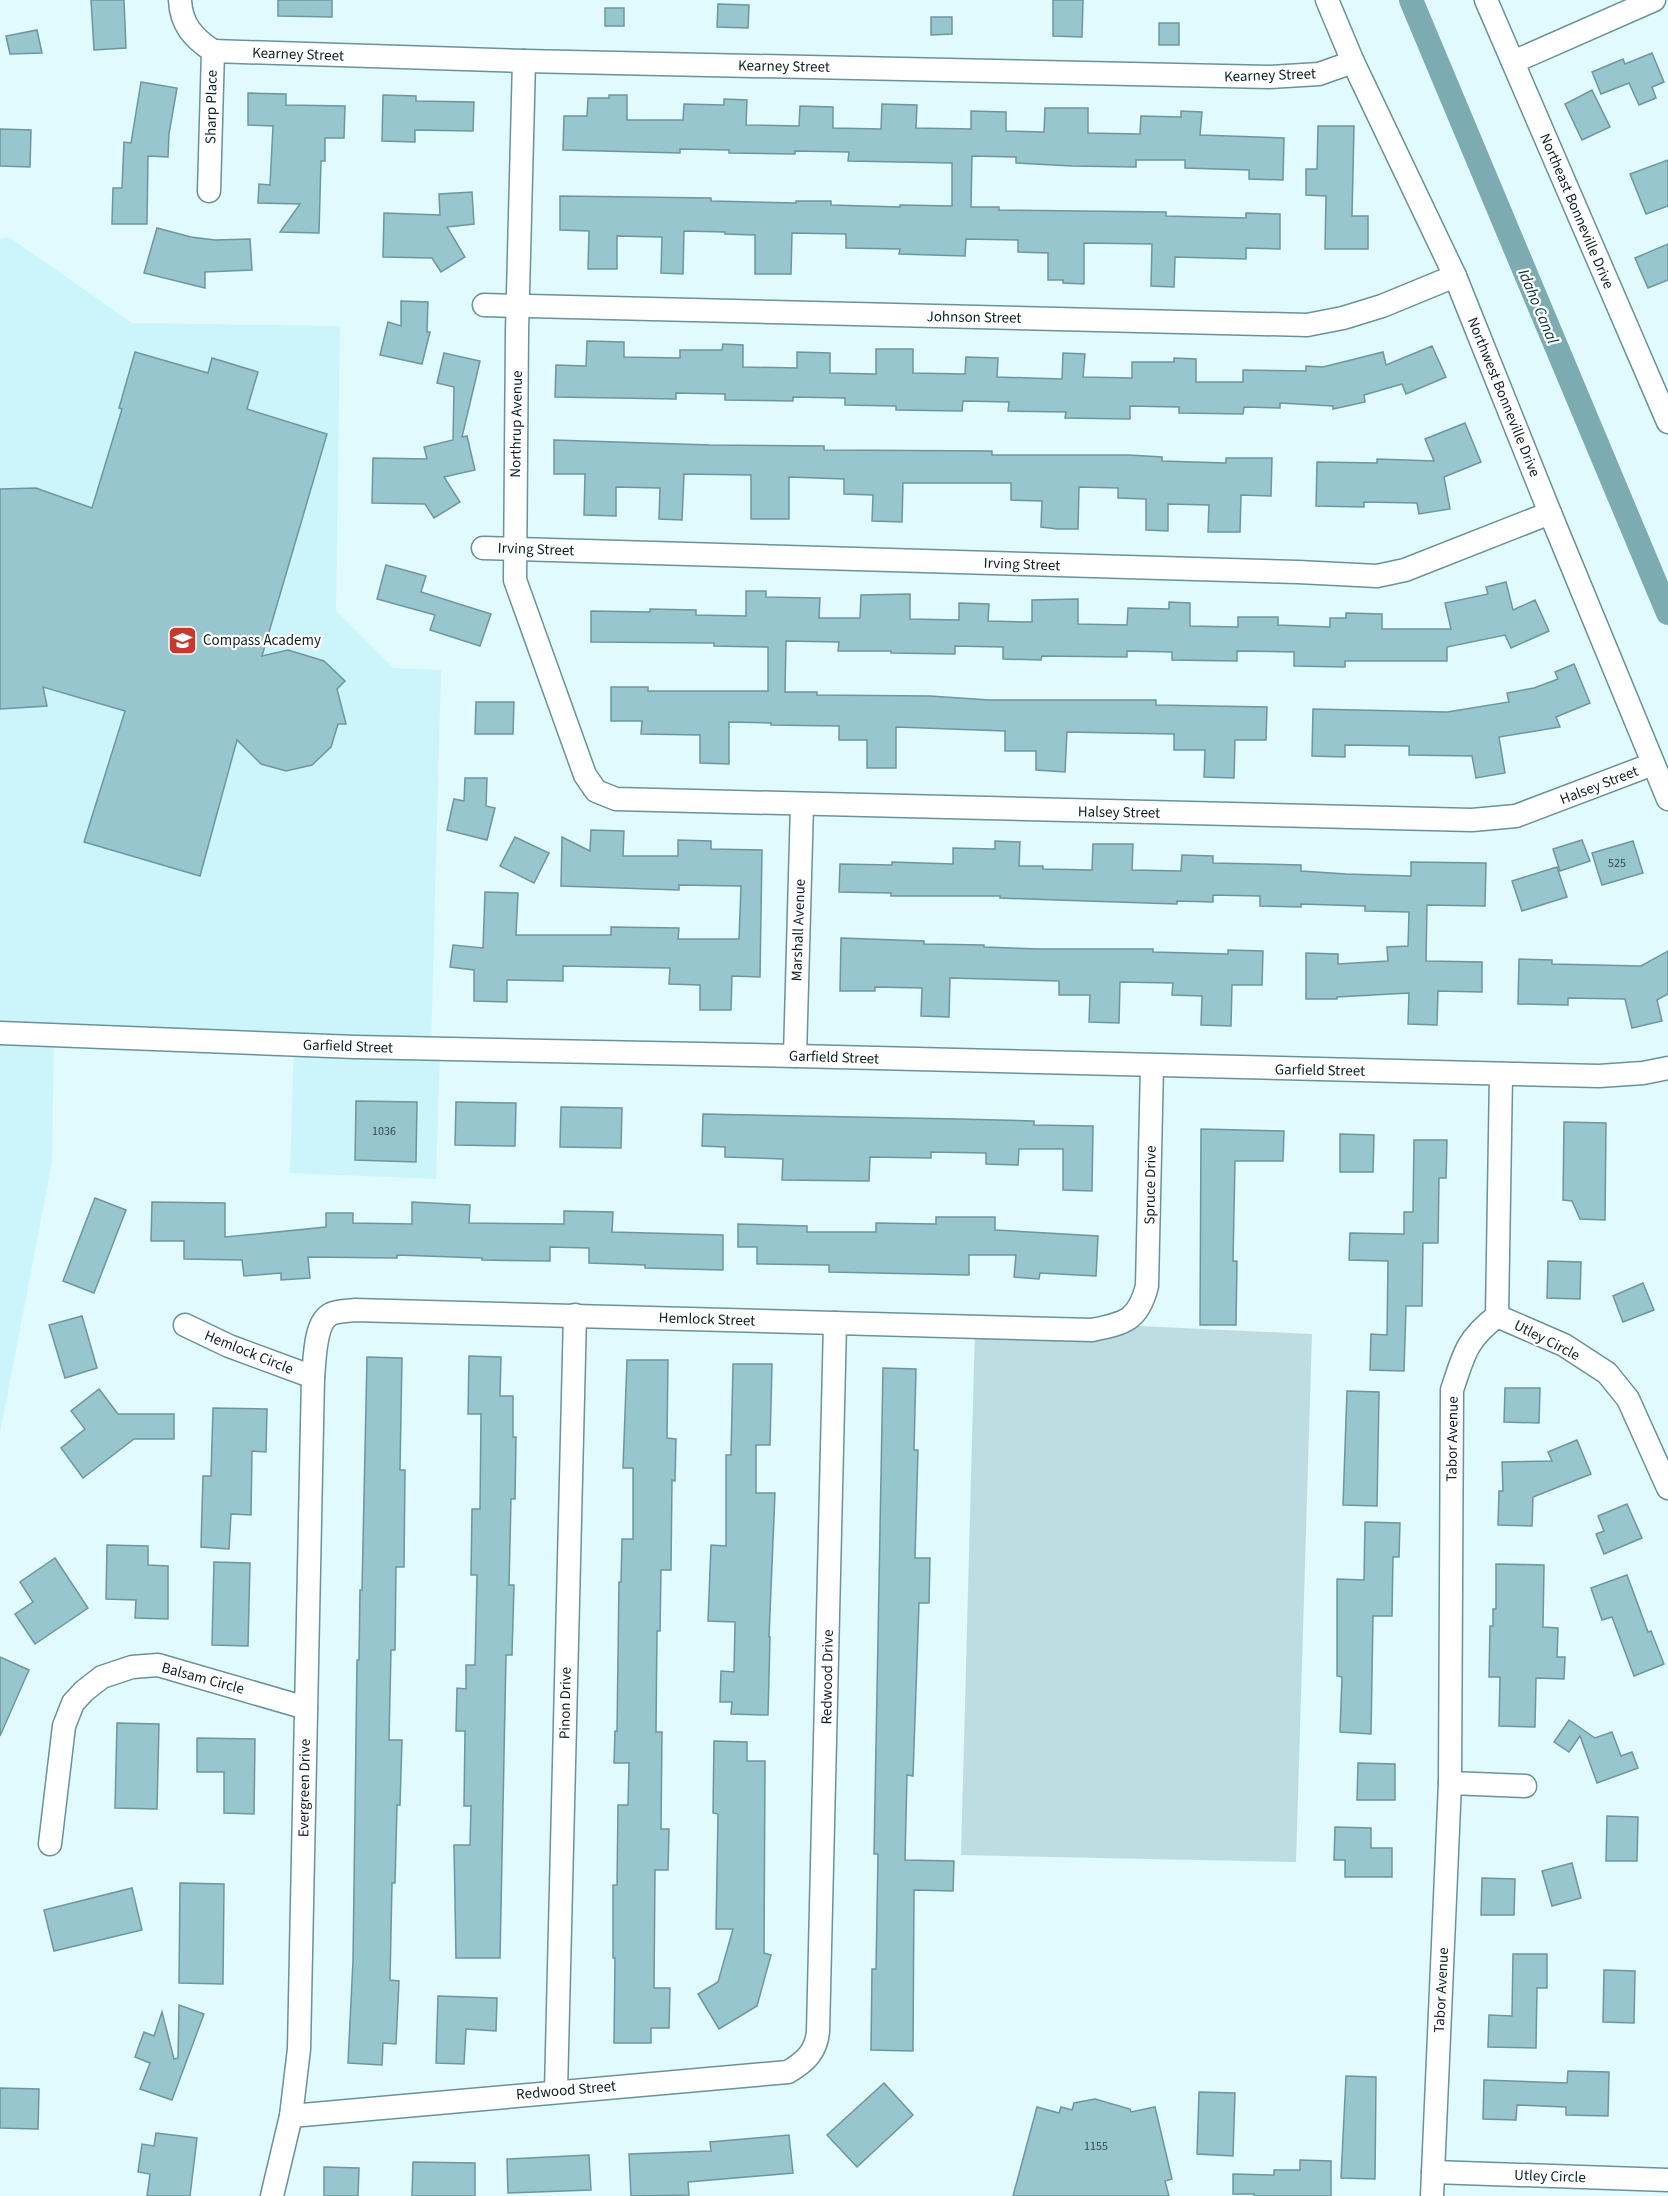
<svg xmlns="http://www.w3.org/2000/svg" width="1668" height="2196" font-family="'Source Sans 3',sans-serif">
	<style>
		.built { fill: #cbf5fb }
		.green { fill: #bedde2 }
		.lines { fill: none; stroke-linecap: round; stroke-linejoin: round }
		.canal { stroke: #7dabb2; stroke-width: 24 }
		.building { fill: #98c6ce; stroke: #6e969d; stroke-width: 1.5 }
		.minor-casing { stroke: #6a9298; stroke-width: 25 }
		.minor { stroke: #fff; stroke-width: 22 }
		.labels { text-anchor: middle; stroke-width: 4.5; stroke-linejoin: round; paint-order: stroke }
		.number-label { font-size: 12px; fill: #31494d }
		.street-label { font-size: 15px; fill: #0f1f22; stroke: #fff }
		.poi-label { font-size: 15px; fill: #0f1f22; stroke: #fff; text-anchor: start }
		.water-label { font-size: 16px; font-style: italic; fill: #09373d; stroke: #fff }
	</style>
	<rect width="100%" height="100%" fill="#e0fafe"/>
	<polygon class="built" points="9,237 132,323 340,326 336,611 393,668 441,670 431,1048 440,1049 436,1179 290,1173 294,1045 54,1035 52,1162 0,1433 0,239"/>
	<polygon class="green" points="1118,1325 1312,1334 1296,1862 961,1855 975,1326"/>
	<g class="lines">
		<polyline class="canal" points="1411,0 1668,613"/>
	</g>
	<g class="building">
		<polygon points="91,0 124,0 126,48 94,50"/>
		<polygon points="278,0 332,0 332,17 278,16"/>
		<polygon points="1053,0 1083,0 1082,37 1053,36"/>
		<polygon points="718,4 749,5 748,28 717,27"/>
		<rect x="605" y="8" width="19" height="18"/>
		<polygon points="931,17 952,17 952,34 931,35"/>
		<rect x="1159" y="23" width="20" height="22"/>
		<polygon points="37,30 42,53 10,54 6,36"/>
		<polygon points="1652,53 1664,82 1652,87 1656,98 1639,105 1629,83 1601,94 1592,72 1623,59 1625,64"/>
		<polygon points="141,82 177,88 169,134 168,157 148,156 147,224 112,224 113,188 122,188 124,142 131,143"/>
		<polygon points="1592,90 1610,127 1582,140 1565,104"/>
		<polygon points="248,93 286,94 286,105 345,106 344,138 325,138 325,161 321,161 319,233 280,232 300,204 258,203 259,184 270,185 273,126 248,125"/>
		<polygon points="383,95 416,96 416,101 474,102 473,131 415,130 415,142 382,141"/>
		<polygon points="609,95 627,95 627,120 683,120 684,104 724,105 724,99 747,100 746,125 799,126 800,106 833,107 833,128 881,129 882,104 917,105 916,128 971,129 971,111 1006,112 1006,131 1044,132 1045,108 1088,108 1088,133 1140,134 1141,116 1181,117 1181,111 1202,112 1200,135 1284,138 1283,180 1249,179 1249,170 1185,168 1185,160 1136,160 1136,167 1072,166 1016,163 1016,157 972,156 971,207 999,207 999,210 1166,212 1166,216 1246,218 1246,213 1280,214 1280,249 1246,248 1246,259 1175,257 1174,287 1151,286 1152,244 1084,243 1084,284 1063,283 1063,280 1048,280 1048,253 1018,252 1018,240 966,239 965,256 899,254 900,249 846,248 846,234 792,233 791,274 755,274 755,235 725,234 725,232 684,231 683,274 661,273 662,237 617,236 617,269 588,269 589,231 560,230 560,196 711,198 711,201 796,203 796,201 831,201 831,205 900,207 900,205 952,206 952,163 848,161 849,152 795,151 795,154 729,153 729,150 680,149 680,153 563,150 564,116 587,116 588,98 609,98"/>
		<polygon points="1318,126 1354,126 1352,216 1368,216 1368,249 1325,249 1326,196 1306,195 1306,169 1317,169"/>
		<polygon points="0,129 31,130 30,167 0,166"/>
		<polygon points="1668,160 1668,206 1646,214 1630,174"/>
		<polygon points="472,192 474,224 447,227 465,257 441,272 432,258 383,257 384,213 440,215 439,194"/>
		<polygon points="157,228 191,237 215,240 250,239 252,270 205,272 205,288 144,273"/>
		<polygon points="1668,244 1668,280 1648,288 1635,258"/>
		<polygon points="401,301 428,302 427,332 430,332 422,364 380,355 388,322 401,326"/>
		<polygon points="587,341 624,342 624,357 680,358 680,350 722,350 723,344 743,345 743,367 797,368 797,352 830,353 830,373 876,374 876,349 913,349 913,373 965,374 966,357 998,358 997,377 1062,379 1063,353 1085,354 1083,377 1132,378 1132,362 1174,362 1174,358 1196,359 1196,382 1243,382 1243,370 1306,371 1306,366 1323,367 1383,352 1386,365 1432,346 1446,377 1406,394 1402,384 1364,395 1365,402 1333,409 1333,406 1280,403 1280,408 1244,407 1243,414 1179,413 1179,407 1130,406 1130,419 1065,418 1066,412 1008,411 1009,402 963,401 962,411 896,410 896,406 845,405 845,398 793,397 793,401 725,400 725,394 676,393 676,399 555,397 556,365 586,366"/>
		<polygon points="135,352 208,373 212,358 258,372 247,409 327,434 262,656 288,650 324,661 345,681 337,689 346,724 338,724 331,747 312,765 286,771 261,764 237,740 200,876 84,842 125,711 43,687 47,706 0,709 0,489 36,488 92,508 122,409 119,408"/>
		<polygon points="444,353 480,361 462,437 467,436 475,470 444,477 460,502 434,518 425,504 372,503 373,458 427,459 424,447 453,440 454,387 437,383"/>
		<polygon points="1465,423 1481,462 1444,477 1450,509 1419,514 1417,503 1364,502 1364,507 1316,506 1317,462 1377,463 1377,459 1434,461 1425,439"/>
		<polygon points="554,440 710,445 824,446 824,450 992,451 992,455 1128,455 1162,457 1162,461 1226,463 1226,458 1272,458 1271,496 1241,495 1240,532 1208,532 1209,505 1168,504 1168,531 1146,530 1146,499 1118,498 1118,488 1079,487 1078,529 1058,529 1041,527 1042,501 1011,500 1011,483 903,483 902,522 872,521 873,495 844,494 844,479 789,477 789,519 751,519 751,475 684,474 682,520 659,519 660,488 616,487 616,516 584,515 585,474 554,474"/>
		<polygon points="386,565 426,576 421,592 491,614 480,646 430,630 435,615 377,599"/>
		<polygon points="1506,582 1513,610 1535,600 1549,631 1511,648 1505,635 1447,647 1447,661 1345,661 1345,667 1294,666 1294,652 1237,651 1237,661 1172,660 1172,652 1127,651 1127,657 1042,656 1041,660 1003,659 1003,647 955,646 955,654 891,653 891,651 838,651 839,642 786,641 785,692 817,692 817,695 930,696 989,700 1156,700 1156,705 1267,707 1266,740 1235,740 1234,778 1204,777 1205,750 1174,750 1174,734 1067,732 1065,772 1036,770 1036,751 1005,751 1005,731 896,727 896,768 867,768 867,740 839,740 839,726 771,725 771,723 729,722 729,764 700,763 700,735 641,734 642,721 611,721 611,687 648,687 648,691 768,691 768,647 714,646 714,643 591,642 591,611 650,612 650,609 696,610 696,615 746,616 746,591 766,591 766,597 820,598 819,618 860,618 861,595 910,594 910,619 959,620 959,603 989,604 988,621 1032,622 1032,600 1078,599 1078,624 1127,625 1128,608 1169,609 1169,602 1190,603 1190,626 1238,627 1238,617 1278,617 1278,625 1330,627 1330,618 1346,618 1346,613 1382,614 1382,629 1451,629 1445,603 1488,594 1486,587"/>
		<polygon points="1574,664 1590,703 1556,717 1560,727 1499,737 1505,773 1476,778 1472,756 1409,755 1409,746 1345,745 1345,757 1312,756 1313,709 1447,712 1509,702 1507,693 1534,688 1558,679 1555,672"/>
		<polygon points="476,702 514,702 513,734 475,734"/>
		<polygon points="465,778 487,778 486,806 495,808 487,840 447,830 454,799 464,801"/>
		<polygon points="591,830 624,831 623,856 678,856 678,840 711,841 711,849 762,850 760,977 732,976 731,1010 700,1010 700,985 669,984 670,968 563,966 563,981 507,980 507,1002 474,1001 474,970 450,967 453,945 483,948 485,892 518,893 516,935 611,935 611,927 679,928 678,939 739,939 741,886 679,885 679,890 561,886 562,837 590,851"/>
		<polygon points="515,837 549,853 534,883 500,866"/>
		<polygon points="1582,840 1590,861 1560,871 1553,849"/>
		<polygon points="995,841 1020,842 1019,866 1043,866 1043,869 1092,870 1093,844 1133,844 1132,870 1181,871 1182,855 1213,856 1213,863 1301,865 1301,871 1346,874 1411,876 1411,862 1486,863 1485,906 1427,905 1426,961 1482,962 1482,992 1438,991 1437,1025 1408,1024 1409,993 1337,997 1337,999 1306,999 1306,953 1338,954 1338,964 1388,961 1387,947 1408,946 1409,912 1365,911 1365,906 1301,904 1301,907 1260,906 1260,896 1213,895 1213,902 1177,901 1177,904 1057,900 1000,898 1000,896 891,896 891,893 839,892 840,864 892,865 892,862 953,864 953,848 995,849"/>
		<polygon points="1633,841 1643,873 1602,885 1592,853"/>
		<polygon points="1557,867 1567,897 1522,911 1512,881"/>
		<polygon points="841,938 924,941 924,944 984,945 984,947 1040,949 1153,949 1153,952 1228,954 1228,950 1263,951 1262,985 1232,985 1231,1026 1201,1025 1202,996 1172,995 1173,983 1120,982 1119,1023 1089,1022 1090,995 1059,995 1059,981 950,978 949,1017 921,1016 922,988 875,987 875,991 840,991"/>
		<polygon points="1668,951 1668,994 1657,1000 1662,1021 1632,1028 1625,999 1568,998 1568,1005 1518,1004 1519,959 1552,960 1552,964 1641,966"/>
		<polygon points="356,1101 417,1102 416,1162 355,1160"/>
		<polygon points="456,1102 516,1103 515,1146 455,1145"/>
		<polygon points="561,1107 622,1108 621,1148 560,1147"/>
		<polygon points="703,1114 958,1119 1034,1121 1034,1125 1093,1126 1092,1191 1063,1190 1063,1149 1019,1149 1018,1165 986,1164 986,1153 931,1152 931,1158 870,1157 869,1181 782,1180 783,1159 725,1157 725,1147 702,1146"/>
		<polygon points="1564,1122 1606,1123 1605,1220 1580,1219 1572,1201 1563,1200"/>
		<polygon points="1201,1129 1284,1131 1283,1161 1235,1161 1233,1261 1237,1261 1236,1325 1200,1325"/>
		<polygon points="1340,1134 1374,1135 1373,1172 1340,1172"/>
		<polygon points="1414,1140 1447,1140 1446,1178 1439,1178 1438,1243 1423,1243 1422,1306 1406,1306 1404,1371 1370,1370 1371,1334 1387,1335 1388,1261 1349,1260 1350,1233 1404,1234 1404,1212 1413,1212"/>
		<polygon points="95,1198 126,1210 94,1293 63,1281"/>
		<polygon points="152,1202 225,1203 225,1237 326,1227 326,1213 353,1213 353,1223 412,1224 412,1202 470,1205 469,1223 564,1224 564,1211 613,1212 612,1232 723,1235 723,1270 645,1268 645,1265 589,1263 589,1248 550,1247 550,1261 482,1260 482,1258 397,1255 397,1258 308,1257 310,1278 281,1280 281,1273 244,1276 242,1260 184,1259 184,1241 151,1241"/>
		<polygon points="936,1217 995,1217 995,1230 1098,1236 1096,1276 1040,1273 1039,1279 1014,1277 1016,1255 969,1255 969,1275 829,1272 829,1265 757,1264 757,1247 738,1247 738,1224 807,1226 807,1232 876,1232 876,1223 936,1224"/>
		<polygon points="1548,1261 1581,1262 1580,1299 1547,1298"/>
		<polygon points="1643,1283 1654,1310 1623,1322 1613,1296"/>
		<polygon points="82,1316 97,1368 65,1378 49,1325"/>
		<polygon points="469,1356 501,1357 500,1396 513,1396 513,1437 516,1437 515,1499 511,1499 509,1585 514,1585 512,1655 506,1655 500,1958 456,1958 454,1845 470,1845 471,1806 464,1806 465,1731 456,1731 457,1688 466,1689 466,1665 475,1665 477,1575 471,1575 472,1509 480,1509 481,1414 468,1414"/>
		<polygon points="367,1357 402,1358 400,1470 405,1470 404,1567 396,1567 395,1650 391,1650 389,1740 402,1740 400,1805 397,1805 395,1883 392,1883 390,1980 399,1981 396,2044 383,2043 382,2065 348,2063 353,1961 357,1660 359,1660 360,1590 362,1590"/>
		<polygon points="627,1360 668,1360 667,1438 676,1439 675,1481 672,1480 671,1570 661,1570 660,1631 657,1631 656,1732 662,1732 661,1829 669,1829 668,1870 655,1870 654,1988 670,1988 669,2028 651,2028 651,2043 614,2043 615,1958 613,1958 613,1885 617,1885 618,1805 628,1805 629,1763 614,1763 615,1731 617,1731 619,1582 621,1582 622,1539 633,1539 633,1468 623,1468"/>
		<polygon points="733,1364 772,1364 770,1445 756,1445 756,1493 775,1493 769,1637 770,1637 768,1715 731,1714 732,1702 720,1702 721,1671 734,1672 735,1622 708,1621 711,1545 726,1546 726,1455 731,1455"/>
		<polygon points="883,1368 916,1369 914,1450 918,1450 915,1558 930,1558 929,1603 919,1603 913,1776 907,1775 905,1860 954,1861 953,1891 914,1890 913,2051 871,2050 872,1969 876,1969 878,1854 874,1854"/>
		<polygon points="1505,1388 1540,1388 1539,1423 1504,1422"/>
		<polygon points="99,1389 118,1414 174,1414 174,1439 134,1439 83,1478 61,1448 85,1429 71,1411"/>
		<polygon points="1347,1391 1379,1392 1377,1506 1343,1505"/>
		<polygon points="213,1408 267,1409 266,1452 252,1451 251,1515 231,1514 229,1549 201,1547 203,1476 211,1476"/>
		<polygon points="1577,1440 1591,1474 1533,1497 1532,1526 1498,1525 1499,1491 1503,1491 1502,1462 1552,1461 1548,1452"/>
		<polygon points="1627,1504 1642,1538 1604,1554 1596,1534 1604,1531 1598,1516"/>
		<polygon points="1365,1522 1400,1523 1399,1557 1393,1557 1392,1616 1373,1616 1371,1734 1340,1732 1342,1677 1337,1676 1337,1579 1364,1580"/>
		<polygon points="107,1545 148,1546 148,1565 168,1566 168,1619 135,1618 136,1600 106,1599"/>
		<polygon points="55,1558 88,1608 35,1644 15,1614 33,1602 20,1582"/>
		<polygon points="214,1562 250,1563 248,1646 212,1645"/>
		<polygon points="1496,1564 1544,1565 1543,1627 1558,1628 1557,1657 1565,1657 1564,1679 1536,1678 1535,1727 1499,1726 1500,1677 1489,1677 1490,1626 1493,1626 1493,1609 1496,1609"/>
		<polygon points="1627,1575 1648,1632 1651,1631 1664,1664 1634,1676 1612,1617 1602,1620 1591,1588"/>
		<polygon points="0,1657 29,1670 0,1736"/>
		<polygon points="1569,1720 1595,1738 1612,1732 1621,1756 1632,1752 1638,1768 1597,1783 1580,1736 1569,1752 1554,1742"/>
		<polygon points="117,1723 159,1724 157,1809 115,1808"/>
		<polygon points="197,1738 255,1739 254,1814 224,1813 224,1772 197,1772"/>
		<polygon points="714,1741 747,1742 747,1761 765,1761 764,1953 771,1955 757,2006 719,2029 698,1994 718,1982 733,1929 716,1929 718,1814 713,1813"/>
		<polygon points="1358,1763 1395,1764 1395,1800 1357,1800"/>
		<polygon points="1607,1816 1638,1817 1637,1861 1606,1861"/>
		<polygon points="1335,1827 1371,1828 1371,1848 1392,1848 1392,1877 1345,1877 1345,1860 1334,1860"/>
		<polygon points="1572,1863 1581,1898 1552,1906 1542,1871"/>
		<polygon points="1482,1878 1515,1879 1514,1915 1481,1915"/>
		<polygon points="180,1883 224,1884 223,1984 179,1983"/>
		<polygon points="132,1888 142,1930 54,1951 44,1910"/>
		<polygon points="1513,1954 1547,1954 1547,1988 1537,1988 1536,2048 1488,2047 1489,2015 1512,2016"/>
		<polygon points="1604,1970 1635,1971 1634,2023 1603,2022"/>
		<polygon points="438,1996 497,1998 496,2031 466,2029 464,2064 436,2063"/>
		<polygon points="179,2005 204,2014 172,2100 140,2089 150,2063 135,2057 144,2032 154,2036 162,2012 174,2059 178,2058"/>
		<polygon points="1568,2071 1609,2072 1608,2116 1566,2115 1566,2107 1517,2105 1516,2120 1483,2119 1484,2080 1567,2083"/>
		<polygon points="1346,2076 1376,2077 1375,2179 1341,2178"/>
		<polygon points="884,2083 913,2115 857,2167 827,2135"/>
		<polygon points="0,2088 39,2089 38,2129 0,2128"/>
		<polygon points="1199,2092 1235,2093 1233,2156 1197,2154"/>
		<polygon points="1095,2099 1130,2109 1131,2112 1155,2107 1172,2179 1165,2181 1169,2196 1013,2196 1037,2107 1059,2113 1061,2107 1072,2110 1074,2103"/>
		<polygon points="156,2133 197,2138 190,2196 147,2196 150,2174 138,2172 142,2144 154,2146"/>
		<polygon points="789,2135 793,2173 688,2182 689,2195 631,2196 629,2154 711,2151 710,2142"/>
		<polygon points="589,2155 591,2190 508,2193 507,2159"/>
		<polygon points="1300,2160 1331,2161 1331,2196 1254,2196 1254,2194 1233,2194 1233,2174 1274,2175 1274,2170 1300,2170"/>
		<polygon points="413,2162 475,2163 475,2196 412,2196"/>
		<polygon points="324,2167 359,2168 358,2196 324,2196"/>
	</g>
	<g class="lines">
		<defs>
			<g id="minor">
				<path d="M180,0C181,24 193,38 213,51L209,191"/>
				<polyline points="1327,0 1353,62 1455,276 1550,513 1668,799"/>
				<polyline points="1486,0 1668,422"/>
				<polyline points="213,51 524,61 1269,77 1319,74 1353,62"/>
				<polyline points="524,61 517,332 515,580 585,775 596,791 616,799 1472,820 1516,816 1653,764"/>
				<polyline points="1513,62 1654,0"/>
				<polyline points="484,305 1307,325 1343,318 1382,306 1455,276"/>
				<polyline points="483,548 1298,572 1377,576 1405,570 1550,513"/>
				<polyline points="0,1033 355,1047 795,1056 1599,1076 1643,1073 1668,1068"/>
				<polyline points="795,1056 802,804"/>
				<polyline points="1497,1316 1564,1345 1607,1373 1628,1399 1668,1488"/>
				<polyline points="185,1325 229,1346 313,1377"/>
				<polyline points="1450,1783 1525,1786"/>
				<polyline points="50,1844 64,1726 73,1703 84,1691 102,1677 132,1667 158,1665 306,1708"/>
				<polyline points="556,2091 575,1315"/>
				<path d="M291,2116L788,2072C805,2062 816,2052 818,2032L835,1323"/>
				<polyline points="1433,2172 1668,2180"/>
				<path d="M272,2196L291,2116L299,2049L313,1377C315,1361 314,1322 331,1314C337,1311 348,1311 354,1310L1092,1330C1125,1323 1138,1321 1147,1286L1152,1066"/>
				<path d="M1432,2196L1450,1783L1452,1390C1464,1354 1466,1340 1497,1316L1501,1074"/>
			</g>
		</defs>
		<use href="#minor" class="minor-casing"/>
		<use href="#minor" class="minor"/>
	</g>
	<defs>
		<symbol id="school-square" viewBox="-11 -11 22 22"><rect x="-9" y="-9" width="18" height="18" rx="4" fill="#c6392e" stroke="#fff"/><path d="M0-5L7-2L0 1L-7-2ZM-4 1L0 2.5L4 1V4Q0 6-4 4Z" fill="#fff"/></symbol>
	</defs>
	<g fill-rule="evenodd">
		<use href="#school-square" x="166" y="624" width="33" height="33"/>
	</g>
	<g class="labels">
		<g class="number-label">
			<text x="1617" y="867">525</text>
			<text x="384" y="1135">1036</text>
			<text x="1096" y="2150">1155</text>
		</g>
		<g class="street-label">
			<text transform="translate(298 54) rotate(2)" y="5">Kearney Street</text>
			<text transform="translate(784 66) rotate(1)" y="5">Kearney Street</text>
			<text transform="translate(1270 75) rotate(-2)" y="5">Kearney Street</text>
			<text transform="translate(211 107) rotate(-89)" y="5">Sharp Place</text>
			<text transform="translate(1577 211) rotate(67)" y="5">Northeast Bonneville Drive</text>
			<text transform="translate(974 317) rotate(1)" y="5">Johnson Street</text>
			<text transform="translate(1504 397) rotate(68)" y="5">Northwest Bonneville Drive</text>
			<text transform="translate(516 424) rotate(-89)" y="5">Northrup Avenue</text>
			<text transform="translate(536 549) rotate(2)" y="5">Irving Street</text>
			<text transform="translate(1022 564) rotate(2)" y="5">Irving Street</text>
			<text transform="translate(1599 785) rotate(-21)" y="5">Halsey Street</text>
			<text transform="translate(1119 812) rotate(1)" y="5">Halsey Street</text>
			<text transform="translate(798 930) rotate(-88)" y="5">Marshall Avenue</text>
			<text transform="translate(348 1046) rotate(2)" y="5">Garfield Street</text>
			<text transform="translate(834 1057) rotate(2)" y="5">Garfield Street</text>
			<text transform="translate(1320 1070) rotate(1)" y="5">Garfield Street</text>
			<text transform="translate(1150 1185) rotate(-89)" y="5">Spruce Drive</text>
			<text transform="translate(707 1319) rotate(2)" y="5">Hemlock Street</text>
			<text transform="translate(1547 1340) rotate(27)" y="5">Utley Circle</text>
			<text transform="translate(249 1352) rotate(22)" y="5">Hemlock Circle</text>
			<text transform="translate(1452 1439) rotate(-89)" y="5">Tabor Avenue</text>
			<text transform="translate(827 1677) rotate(-89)" y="5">Redwood Drive</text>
			<text transform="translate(203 1678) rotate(15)" y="5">Balsam Circle</text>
			<text transform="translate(565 1703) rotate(-89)" y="5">Pinon Drive</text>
			<text transform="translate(304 1788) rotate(-89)" y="5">Evergreen Drive</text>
			<text transform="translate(1441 1990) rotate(-87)" y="5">Tabor Avenue</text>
			<text transform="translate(566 2090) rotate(-5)" y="5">Redwood Street</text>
			<text transform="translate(1550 2176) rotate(2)" y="5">Utley Circle</text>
		</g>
		<g class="poi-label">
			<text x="203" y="645">Compass Academy</text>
		</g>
		<g class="water-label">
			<text transform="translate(1539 306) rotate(67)" y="6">Idaho Canal</text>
		</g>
	</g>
</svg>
